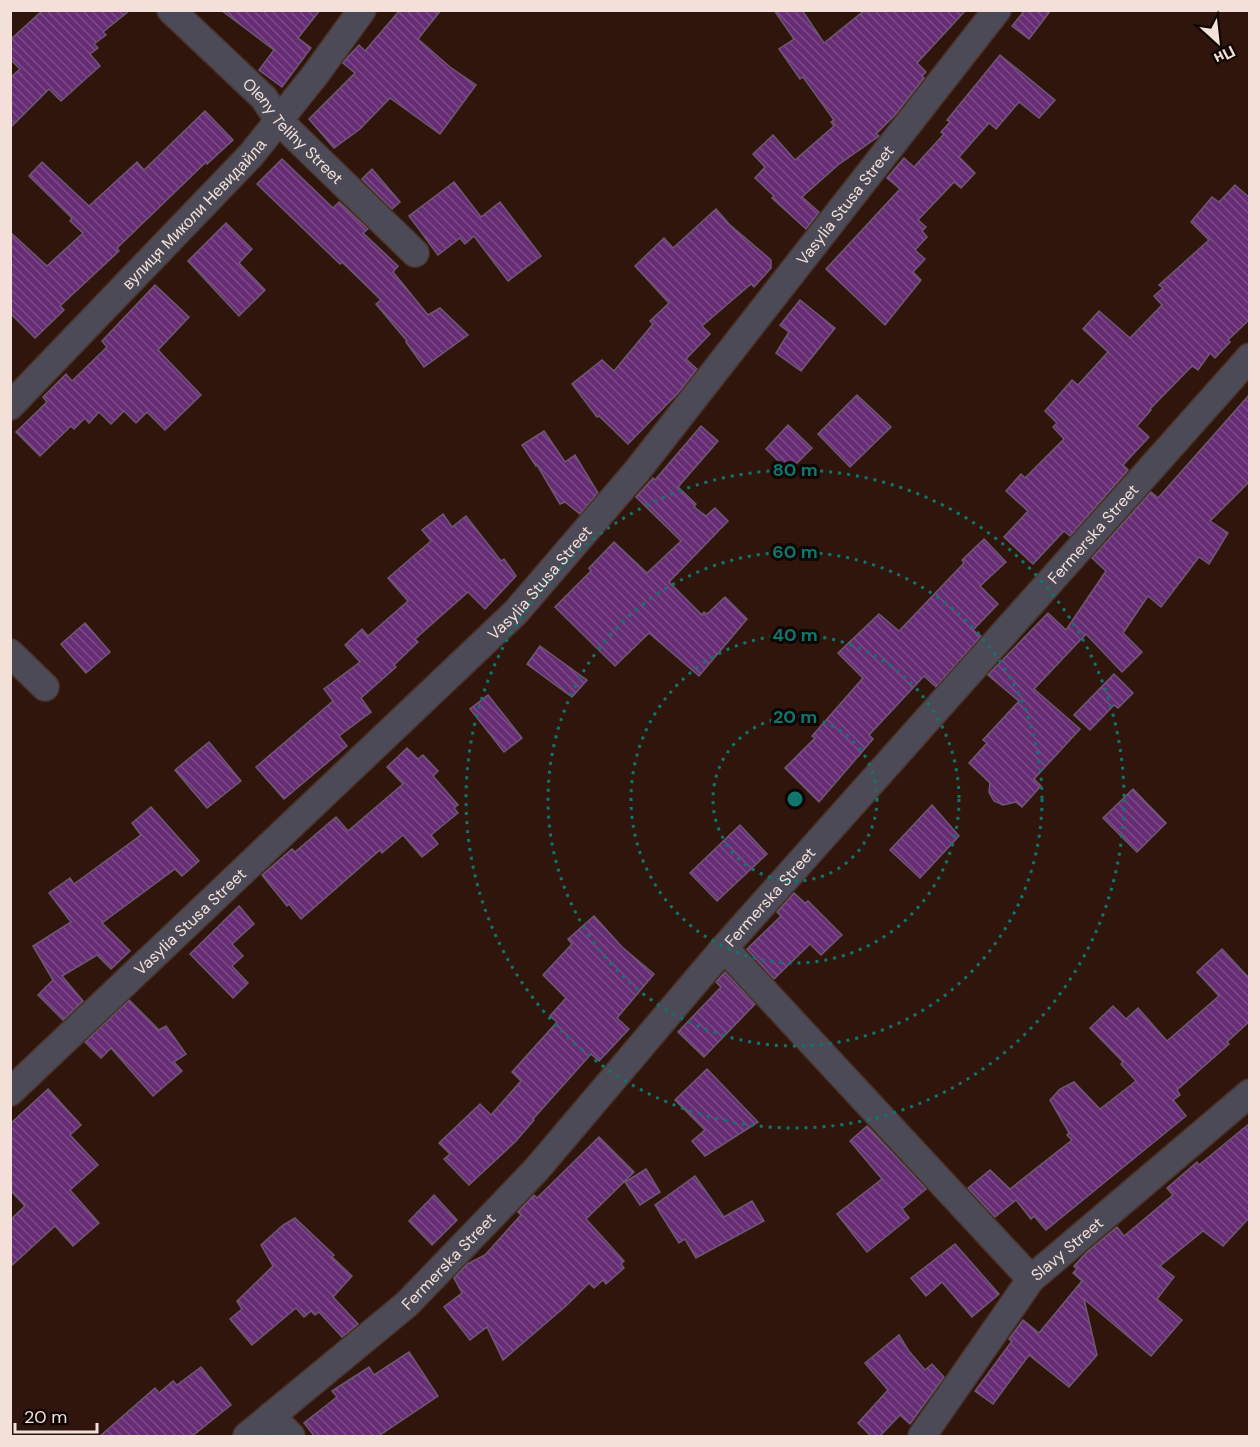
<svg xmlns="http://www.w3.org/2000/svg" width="1260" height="1447" font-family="'DM Sans',sans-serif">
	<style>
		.building { fill: url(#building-back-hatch); stroke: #6d5a72; stroke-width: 1.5 }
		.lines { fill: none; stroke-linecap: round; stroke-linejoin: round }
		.minor-casing { stroke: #4a3129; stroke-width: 30 }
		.minor { stroke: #4c4a56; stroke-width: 27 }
		.ring { fill: none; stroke: #0f766e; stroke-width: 3; stroke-dasharray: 3 6 }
		.labels { text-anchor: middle; stroke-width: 6; stroke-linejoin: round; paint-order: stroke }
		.street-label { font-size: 16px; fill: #f3e0d9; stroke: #0f0503 }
		.centre { fill: #0f766e; stroke: #0f0503; stroke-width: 3 }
		.ring-label { font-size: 18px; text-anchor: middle; font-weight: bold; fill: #0f766e; stroke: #0f0503; stroke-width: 6; stroke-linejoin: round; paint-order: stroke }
	</style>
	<defs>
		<pattern id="building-back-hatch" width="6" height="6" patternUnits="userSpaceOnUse" patternTransform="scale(1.5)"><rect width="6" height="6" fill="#662d75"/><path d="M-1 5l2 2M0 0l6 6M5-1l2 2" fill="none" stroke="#7c4b88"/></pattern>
	</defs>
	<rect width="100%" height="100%" fill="#2f150c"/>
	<g class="building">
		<polygon points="43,10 130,10 103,32 106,35 94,44 98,48 90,54 100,66 61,101 49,89 10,128 10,78 20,69 10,59 10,40"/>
		<polygon points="221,10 320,10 298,38 311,48 282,87 259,70 274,50"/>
		<polygon points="400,10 441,10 418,39 450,67 476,85 440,134 390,98 360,129 334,148 309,119 355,73 343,63 345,60 359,45 365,51"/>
		<polygon points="774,10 802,10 824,43 865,10 966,10 917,63 926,72 922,76 924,78 895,115 876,134 879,136 838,165 802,197 819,212 806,229 772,198 774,196 755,178 765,167 753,154 773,135 795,160 834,126 831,122 834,120 803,77 800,79 779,49 794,39"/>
		<polygon points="1025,10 1051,10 1029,39 1012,26"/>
		<polygon points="1000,55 1055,100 1039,118 1019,102 996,129 989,123 959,157 975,173 961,188 954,182 918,220 926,227 922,231 927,237 915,250 925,259 913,272 921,280 885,325 826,269 900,189 887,178 904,158 914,167 944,134 941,132 950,122 947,120"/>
		<polygon points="205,111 233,140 207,164 206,162 117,248 119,251 60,306 64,310 35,338 10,313 10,232 47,266 83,233 70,221 72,218 29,176 42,162 89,206 137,162 144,170"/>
		<polygon points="282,159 333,208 339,202 368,229 363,233 398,266 393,272 428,315 440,308 468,335 424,367 406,342 407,341 376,304 381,300 342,262 340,264 257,184"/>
		<polygon points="372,169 400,202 392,209 362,179"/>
		<polygon points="454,182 481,217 500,202 541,256 508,281 474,236 465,244 460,238 438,255 409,216"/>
		<polygon points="1235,185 1250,198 1250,319 1228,340 1230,342 1215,358 1210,353 1198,370 1192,366 1150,409 1151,410 1137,426 1149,437 1123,465 1128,470 1070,536 1064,531 1033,564 1004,537 1028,511 1006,491 1021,474 1025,478 1064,439 1053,427 1057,423 1045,411 1072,380 1078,385 1108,352 1083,329 1099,311 1130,338 1162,305 1154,296 1163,288 1159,285 1209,240 1191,222 1212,197 1219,202"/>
		<polygon points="716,209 730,225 771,260 771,268 754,287 751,284 702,326 710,334 686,359 697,369 678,393 628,444 599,416 597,417 572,384 602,360 614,371 653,324 650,321 669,303 635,266 664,238 673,248"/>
		<polygon points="226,223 252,249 239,263 265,290 239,316 188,261"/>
		<polygon points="155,285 189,317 158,350 201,395 165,430 147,412 136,423 124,411 111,424 99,412 89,423 85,418 74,429 71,426 40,456 16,432 47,402 43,397 66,374 72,381 107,347 102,341"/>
		<polygon points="800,300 835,328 801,371 776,353 789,332 780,325"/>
		<polygon points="1250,394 1250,481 1210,521 1228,533 1209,564 1199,557 1161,607 1148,596 1123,633 1142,652 1122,672 1086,634 1034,689 1080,729 1034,779 1041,786 1022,807 1016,802 1003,805 994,801 989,792 990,783 969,763 987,743 983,740 1019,701 988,675 1048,613 1066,630 1106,571 1092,558 1151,492 1158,498"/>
		<polygon points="857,395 891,427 850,467 818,434"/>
		<polygon points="788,425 812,448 789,471 766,449"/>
		<polygon points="701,426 718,441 678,487 696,504 694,507 706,516 715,508 728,521 669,582 702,615 704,612 707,614 725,597 747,619 699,676 649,633 615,666 555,607 591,571 589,568 614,542 647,573 681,541 636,497 653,478 655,480"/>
		<polygon points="544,431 565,462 575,455 598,493 580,514 565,502 560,504 537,465 536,466 522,445"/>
		<polygon points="443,514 452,527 466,516 501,561 504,559 516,576 485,609 468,592 415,639 418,642 394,665 396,667 361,698 371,712 339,736 347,746 284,799 256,767 333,701 324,689 360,662 345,645 362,629 368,636 408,601 388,578 431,541 422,530"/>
		<polygon points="984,539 1006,562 980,586 998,604 973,630 981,636 936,687 924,676 869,735 873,739 819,802 785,768 815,738 812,736 863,678 838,653 879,614 899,631 964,563 962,560"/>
		<polygon points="85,623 110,652 86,673 61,644"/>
		<polygon points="540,646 587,680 572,697 527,664"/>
		<polygon points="1114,674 1133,693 1118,708 1114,705 1090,730 1074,715"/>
		<polygon points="488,695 522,738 504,752 470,709"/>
		<polygon points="209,742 241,781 207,808 175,770"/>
		<polygon points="407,748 418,759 423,755 438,771 433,776 458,805 454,808 458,813 431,835 438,844 422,857 403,835 382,853 380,850 301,919 289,904 287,906 262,875 292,849 295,852 336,817 348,831 403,784 387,767"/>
		<polygon points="1133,789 1166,823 1137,852 1103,818"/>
		<polygon points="932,805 959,836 920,878 890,850"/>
		<polygon points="151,807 199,861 182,876 175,869 102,923 130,951 111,969 97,955 62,976 83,1001 63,1020 38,995 53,980 33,946 71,922 49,893 70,878 74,884 141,835 132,823"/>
		<polygon points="740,825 767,854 717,901 690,873"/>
		<polygon points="794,893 805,903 808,901 842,935 821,955 810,944 774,979 747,949 781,916 777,912"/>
		<polygon points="239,906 254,924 232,944 243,956 232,966 248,983 233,998 190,954"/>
		<polygon points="594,916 622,947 654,974 617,1018 629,1029 599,1061 591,1054 533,1119 534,1120 516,1141 469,1185 444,1159 450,1154 439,1143 480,1104 491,1115 521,1081 512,1072 557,1022 550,1016 566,998 543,975 572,944 568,939"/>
		<polygon points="1222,949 1250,979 1250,1021 1227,1042 1229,1044 1177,1090 1180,1095 1173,1100 1186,1116 1046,1230 1034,1216 1031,1219 1016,1200 995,1217 968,1188 990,1170 1010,1189 1072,1140 1067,1135 1069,1133 1050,1100 1060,1089 1074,1082 1100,1109 1136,1081 1121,1064 1123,1062 1090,1028 1113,1006 1126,1019 1138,1008 1167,1041 1219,996 1197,972"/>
		<polygon points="725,972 755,1004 704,1057 678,1032 721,987 716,982"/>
		<polygon points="129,1000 159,1030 166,1026 186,1054 174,1062 182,1071 153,1096 111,1048 101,1058 85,1042"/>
		<polygon points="707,1069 758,1122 705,1156 692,1141 705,1130 675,1100"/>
		<polygon points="48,1089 81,1125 70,1135 98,1165 70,1190 99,1223 73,1246 55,1226 10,1267 10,1220 25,1206 10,1190 10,1124"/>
		<polygon points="1250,1123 1250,1217 1223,1246 1203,1231 1160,1266 1174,1277 1157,1299 1182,1320 1151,1356 1084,1299 1097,1355 1069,1387 1029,1355 993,1404 975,1391 1012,1341 1009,1339 1023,1320 1039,1333 1082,1281 1073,1273 1077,1269 1074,1266 1086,1253 1117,1227 1124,1236 1173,1195 1167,1188 1197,1162 1199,1165"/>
		<polygon points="867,1126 926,1189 902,1209 909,1218 867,1252 837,1214 882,1179 850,1141"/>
		<polygon points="599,1137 634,1172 586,1219 624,1261 621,1264 624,1268 606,1284 603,1280 594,1288 589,1283 567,1305 503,1360 487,1327 470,1340 444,1307 462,1293 454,1278 467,1264 485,1255 521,1215 518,1212 534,1195 537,1198"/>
		<polygon points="646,1169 660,1192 640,1205 625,1182"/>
		<polygon points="695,1176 724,1217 752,1201 764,1221 696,1258 685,1239 679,1243 655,1205"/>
		<polygon points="434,1195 457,1220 432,1245 409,1221"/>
		<polygon points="295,1218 334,1255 332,1257 352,1276 333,1297 358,1324 342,1337 319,1312 315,1315 311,1311 304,1317 296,1308 252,1345 230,1319 242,1309 237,1301 273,1266 261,1245 283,1225"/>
		<polygon points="955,1244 999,1294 972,1317 942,1282 926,1296 911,1278"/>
		<polygon points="899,1335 908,1350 925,1370 932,1364 944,1377 910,1424 900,1415 879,1437 872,1437 858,1423 888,1390 865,1363"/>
		<polygon points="409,1352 438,1396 377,1437 315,1437 304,1423 337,1397 332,1391 369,1367 374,1375"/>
		<polygon points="201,1367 231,1405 191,1437 99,1437 155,1388 159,1393 173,1381 177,1385"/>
	</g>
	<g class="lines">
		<defs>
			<g id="minor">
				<path id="s1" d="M171,10L264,98L279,121L415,253"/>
				<path id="s2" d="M10,406L251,155L315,75L362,10"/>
				<polyline points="10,653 45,687"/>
				<polyline points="724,948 1031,1279"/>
				<path id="s3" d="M10,1092L516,612L637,471L997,10"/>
				<polyline points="271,1416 291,1436"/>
				<path id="s4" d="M247,1436L407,1304L536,1170L724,948L1250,357"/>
				<path id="s5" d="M922,1436L1031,1279L1250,1093"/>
			</g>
		</defs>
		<use href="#minor" class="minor-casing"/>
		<use href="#minor" class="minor"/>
	</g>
	<g class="ring">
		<circle cx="795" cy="799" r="82"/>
		<circle cx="795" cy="799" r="164"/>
		<circle cx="795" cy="799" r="247"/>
		<circle cx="795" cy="799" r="329"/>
	</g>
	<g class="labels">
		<g class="street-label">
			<text dy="6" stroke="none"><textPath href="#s1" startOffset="172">Oleny Telihy Street</textPath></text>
			<text dy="6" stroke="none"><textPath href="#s3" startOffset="1221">Vasylia Stusa Street</textPath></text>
			<text dy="6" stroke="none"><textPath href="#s2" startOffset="266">вулиця Миколи Невидайла</textPath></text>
			<text dy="6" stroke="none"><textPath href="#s4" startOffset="1239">Fermerska Street</textPath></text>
			<text dy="6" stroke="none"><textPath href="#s3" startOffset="735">Vasylia Stusa Street</textPath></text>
			<text dy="6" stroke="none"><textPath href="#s4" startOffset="753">Fermerska Street</textPath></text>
			<text dy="6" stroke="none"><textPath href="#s3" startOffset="248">Vasylia Stusa Street</textPath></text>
			<text dy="6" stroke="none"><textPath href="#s5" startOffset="238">Slavy Street</textPath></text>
			<text dy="6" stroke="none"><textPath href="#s4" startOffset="267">Fermerska Street</textPath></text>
		</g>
	</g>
	<circle cx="795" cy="799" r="9" class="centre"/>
	<g class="ring-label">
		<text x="795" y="476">80 m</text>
		<text x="795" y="558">60 m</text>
		<text x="795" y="641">40 m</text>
		<text x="795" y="723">20 m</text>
	</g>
	<rect width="1260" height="1447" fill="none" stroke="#f3e0d9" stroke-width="24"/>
	<g transform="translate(1218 42) rotate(153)" stroke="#0f0503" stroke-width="4.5" paint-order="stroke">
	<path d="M0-4.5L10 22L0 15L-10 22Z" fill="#f3e0d9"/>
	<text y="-9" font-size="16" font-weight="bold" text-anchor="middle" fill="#f3e0d9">Пн</text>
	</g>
	<path d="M15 1423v9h82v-9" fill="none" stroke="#f3e0d9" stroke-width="3"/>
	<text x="24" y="1423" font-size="18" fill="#f3e0d9" stroke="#0f0503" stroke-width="4.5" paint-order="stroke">20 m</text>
</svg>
